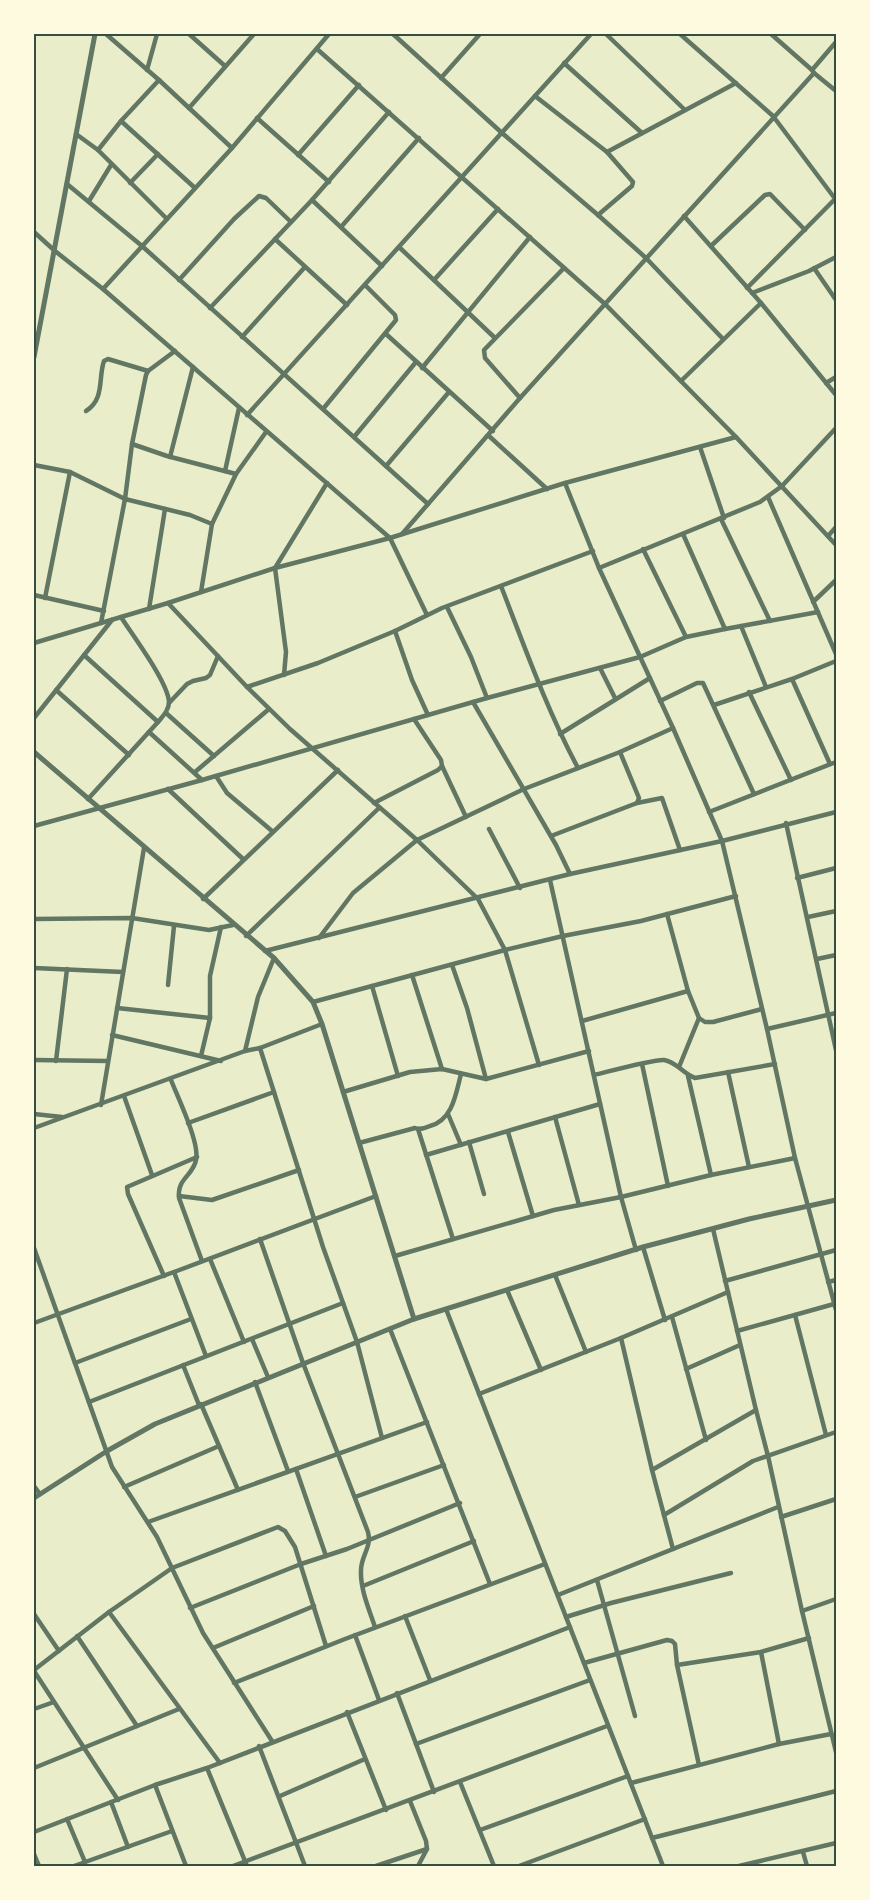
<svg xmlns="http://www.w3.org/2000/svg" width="870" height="1900" font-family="'IBM Plex Serif',serif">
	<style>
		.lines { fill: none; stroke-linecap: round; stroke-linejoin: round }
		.minor { stroke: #617663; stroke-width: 4.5 }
		.tertiary { stroke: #617663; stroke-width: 5 }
		.neatline { fill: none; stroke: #344e41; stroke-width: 2 }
	</style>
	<rect width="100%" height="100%" fill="#e9edc9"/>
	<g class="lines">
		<g class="minor">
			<polyline points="106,34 159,80 232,148"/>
			<polyline points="189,34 225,66"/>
			<polyline points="393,34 502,133 598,215 646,258 723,339"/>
			<polyline points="606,34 685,110"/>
			<polyline points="680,34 773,116 836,200"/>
			<polyline points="771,34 812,70"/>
			<polyline points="317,49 605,304 736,437 836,545"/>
			<polyline points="564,63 642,133"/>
			<polyline points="147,70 157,34"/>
			<polyline points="814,73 836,91"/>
			<polyline points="441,78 480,34"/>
			<polyline points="159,80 121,121 98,150 167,219"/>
			<polyline points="535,96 607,152 736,83"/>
			<polyline points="189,108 254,34"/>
			<polyline points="257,118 329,182"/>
			<polyline points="121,121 195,188"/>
			<polyline points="76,134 98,150"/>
			<polyline points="298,155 359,85"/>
			<polyline points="130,183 158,154"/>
			<polyline points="67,184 142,246 428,504"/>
			<polyline points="312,200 382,266"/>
			<polyline points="89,201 111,165"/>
			<polyline points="598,215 632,186 633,182 607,152"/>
			<polyline points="684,216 761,303 836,395"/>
			<polyline points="341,227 419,138"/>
			<polyline points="34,232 55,251 103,289 390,538 427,615"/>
			<polyline points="275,239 347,305"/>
			<polyline points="711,246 765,195 770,194 805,230"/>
			<polyline points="399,247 495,338"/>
			<polyline points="814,268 836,300"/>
			<polyline points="179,280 234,219 259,196 266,198 291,222"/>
			<polyline points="434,280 498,209"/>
			<polyline points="747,288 836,198"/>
			<polyline points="103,289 232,148 329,34"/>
			<polyline points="752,293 809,271 836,257"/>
			<polyline points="210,308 312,200 389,112"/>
			<polyline points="386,334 493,431"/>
			<polyline points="242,337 305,267"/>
			<polyline points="175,351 148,371 146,375 132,444 167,456 236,474"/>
			<polyline points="422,368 530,237"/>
			<polyline points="681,381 761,303"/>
			<polyline points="826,383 836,377"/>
			<polyline points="520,398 485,358 484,350 564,268"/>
			<polyline points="323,409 396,320 395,315 365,285"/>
			<path d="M86,411C105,399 98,378 104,361L108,359L148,371"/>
			<polyline points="247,415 591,34"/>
			<polyline points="489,436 547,489"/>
			<polyline points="354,437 416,362"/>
			<polyline points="700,447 724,518"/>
			<polyline points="170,457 193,367"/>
			<polyline points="34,465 70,472 125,499 190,515 212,524"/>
			<polyline points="386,466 449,392"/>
			<polyline points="225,471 239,408"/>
			<polyline points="565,483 599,568 673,728 722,841 767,1029 795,1158 836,1310"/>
			<polyline points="768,497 836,654"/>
			<polyline points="721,519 770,621"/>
			<polyline points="402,534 520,398 814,73 812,70 836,42"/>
			<polyline points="828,536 836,527"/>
			<polyline points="643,549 686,637"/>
			<polyline points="599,568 760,502 782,486 836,428"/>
			<path d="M501,586C525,648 547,710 578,768"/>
			<polyline points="201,592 212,524 236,474 266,432"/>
			<polyline points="34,595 104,611"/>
			<polyline points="45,598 70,472"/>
			<polyline points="813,602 836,580"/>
			<polyline points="168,603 247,687 290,729 417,840 478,899 505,950 539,1065"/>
			<polyline points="447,607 471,657 487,698"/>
			<polyline points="149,609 165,509"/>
			<polyline points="101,623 125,499 132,444"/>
			<polyline points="741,626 766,687"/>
			<polyline points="725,629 818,612"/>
			<polyline points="395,631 412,680 428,715"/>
			<polyline points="34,643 168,603 275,568 390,538 565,483 736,437"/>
			<polyline points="84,655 158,722"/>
			<polyline points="600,668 615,698"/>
			<polyline points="284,675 286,652 275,568 327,483"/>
			<polyline points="792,679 830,764"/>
			<polyline points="247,687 318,663 395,631 442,608 593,551"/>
			<polyline points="56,690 129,755"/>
			<polyline points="749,692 791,780"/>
			<polyline points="660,701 697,683 703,683 754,794"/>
			<polyline points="473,702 556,845 570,874"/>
			<polyline points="169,703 187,684 193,681 206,678 210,675 218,656"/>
			<polyline points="714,705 792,679 836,661"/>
			<polyline points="166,713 214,756"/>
			<polyline points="34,718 112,620"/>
			<polyline points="149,732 202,780"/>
			<polyline points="560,734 650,678"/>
			<polyline points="442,766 466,817"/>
			<polyline points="195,772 269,709"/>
			<polyline points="216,776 227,793 272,831"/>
			<polyline points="168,789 243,859"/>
			<path d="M88,799L158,722C163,716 169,710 169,702C168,682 133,636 121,617"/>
			<polyline points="374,803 438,770 442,766 441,760 414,719"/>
			<polyline points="637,803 662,798 680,850"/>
			<polyline points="709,812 836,762"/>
			<polyline points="786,823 836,1050"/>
			<polyline points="34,826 202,780 487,698 640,657 686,637 725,629 683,534"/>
			<polyline points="489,829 520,888"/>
			<polyline points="551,836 637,803 639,798 620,752"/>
			<polyline points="797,878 836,868"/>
			<polyline points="550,880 621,1197 636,1250"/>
			<polyline points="203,899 338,770"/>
			<polyline points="667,914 688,991 699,1018 705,1022 713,1022 762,1009"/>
			<polyline points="808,917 836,911"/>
			<polyline points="34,919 132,918 209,930 233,925"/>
			<polyline points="246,936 379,808"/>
			<polyline points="319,938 353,893 417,840 524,789 620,752 673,728"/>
			<polyline points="265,951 570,874 722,841 836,812"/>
			<polyline points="817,959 836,955"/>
			<polyline points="452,965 467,1008 486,1079"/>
			<polyline points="34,968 123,972"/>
			<polyline points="412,975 442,1069"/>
			<polyline points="168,985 174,926"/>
			<polyline points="372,986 398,1076"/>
			<polyline points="313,1002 505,950 563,936 641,921 736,896"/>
			<polyline points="117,1008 210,1018"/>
			<polyline points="582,1021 688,991"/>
			<polyline points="767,1029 836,1013"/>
			<polyline points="112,1035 221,1061"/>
			<polyline points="260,1048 323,1247 357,1342 382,1438"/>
			<polyline points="245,1051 258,997 274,958"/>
			<polyline points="201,1056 210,1018 210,976 221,927"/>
			<polyline points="34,1060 108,1061"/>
			<polyline points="56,1061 67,969"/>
			<polyline points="642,1064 668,1186"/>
			<polyline points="679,1067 699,1018"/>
			<polyline points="728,1072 749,1167"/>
			<path d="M594,1075C607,1072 654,1059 664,1060C677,1062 683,1074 695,1078L775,1064"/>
			<polyline points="688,1076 711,1175"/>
			<path d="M171,1080C178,1098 200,1143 196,1160C193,1176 177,1178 179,1198L202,1261"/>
			<polyline points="343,1092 410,1072 442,1069 486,1079 589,1051"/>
			<polyline points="124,1096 152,1175"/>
			<polyline points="101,1105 144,848"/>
			<polyline points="34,1114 62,1117"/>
			<polyline points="448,1114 461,1145"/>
			<polyline points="555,1117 579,1205"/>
			<polyline points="188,1123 274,1092"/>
			<polyline points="34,1128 245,1051 260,1048 322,1024"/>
			<polyline points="418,1129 453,1239"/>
			<polyline points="508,1132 533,1216"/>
			<polyline points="469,1142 484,1194"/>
			<path d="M359,1143L415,1128C420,1130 425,1128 430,1126C453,1120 456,1093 461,1074"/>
			<polyline points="426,1155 600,1104"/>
			<polyline points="179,1196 212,1200 299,1170"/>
			<polyline points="713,1229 756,1410 768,1456 802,1611 836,1752"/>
			<path d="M260,1239L303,1363L368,1532C372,1547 361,1556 361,1570C360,1589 369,1609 375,1627"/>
			<polyline points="643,1247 665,1320"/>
			<polyline points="34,1248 112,1467 157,1537 203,1633 272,1741"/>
			<polyline points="395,1256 554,1210 621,1197 711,1175 795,1158"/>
			<polyline points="210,1259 244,1342"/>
			<polyline points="174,1272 206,1356"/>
			<polyline points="555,1275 586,1352"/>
			<polyline points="164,1276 128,1194 127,1187 197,1157"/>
			<polyline points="725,1281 836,1250"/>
			<polyline points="828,1282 836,1280"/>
			<polyline points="507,1290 541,1370"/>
			<polyline points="446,1309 663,1866"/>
			<polyline points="795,1315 826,1435"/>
			<polyline points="672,1317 706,1440"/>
			<polyline points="34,1323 174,1272 376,1196"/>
			<polyline points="390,1329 490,1584"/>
			<polyline points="737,1331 834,1304"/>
			<polyline points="621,1338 652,1470 673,1549"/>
			<polyline points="252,1339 268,1377"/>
			<polyline points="75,1363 191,1319"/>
			<polyline points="183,1365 199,1405"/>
			<polyline points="686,1369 740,1345"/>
			<polyline points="255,1382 288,1471"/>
			<polyline points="479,1394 621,1338 728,1292"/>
			<polyline points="89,1402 343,1303"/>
			<polyline points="201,1404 238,1490"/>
			<polyline points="296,1469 326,1556"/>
			<polyline points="652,1470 756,1410"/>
			<polyline points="34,1486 40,1494"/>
			<polyline points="124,1487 219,1446"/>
			<polyline points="355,1497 444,1465"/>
			<polyline points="664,1515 753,1461 836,1432"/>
			<polyline points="781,1517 836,1499"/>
			<polyline points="148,1522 427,1422"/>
			<polyline points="597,1580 635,1716"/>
			<polyline points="363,1586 474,1541"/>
			<polyline points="558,1595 778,1507"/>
			<polyline points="190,1608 301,1564 347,1549 460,1503"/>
			<polyline points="802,1611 836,1599"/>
			<polyline points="109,1612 220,1763"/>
			<polyline points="34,1614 59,1651"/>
			<polyline points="405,1616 430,1680"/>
			<polyline points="566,1617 611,1603 731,1573"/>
			<polyline points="355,1635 379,1700"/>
			<polyline points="77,1636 137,1726"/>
			<polyline points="213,1648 314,1606"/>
			<polyline points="761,1652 779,1744"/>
			<polyline points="584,1663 667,1640 672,1641 675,1644 677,1665 699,1765"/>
			<polyline points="677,1665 761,1652 809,1638"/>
			<polyline points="34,1670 109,1612 172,1568 278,1527 285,1531 295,1547 326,1646"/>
			<polyline points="34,1671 118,1800"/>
			<polyline points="234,1683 345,1639 545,1564"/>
			<polyline points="397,1693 434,1792"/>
			<polyline points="34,1709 54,1702"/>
			<polyline points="347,1712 386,1810"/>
			<polyline points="416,1744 590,1680"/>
			<polyline points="259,1746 305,1866"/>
			<polyline points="34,1768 179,1709"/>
			<polyline points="207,1768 247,1866"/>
			<polyline points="460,1782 494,1866"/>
			<polyline points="631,1783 779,1744 831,1734"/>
			<polyline points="155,1785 186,1866"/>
			<polyline points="280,1796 365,1759"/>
			<polyline points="410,1801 426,1841 427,1849 418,1866"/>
			<polyline points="111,1802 128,1847"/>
			<polyline points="67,1819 85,1862"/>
			<polyline points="480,1830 628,1776"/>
			<polyline points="34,1832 155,1785 207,1768 570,1627"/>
			<polyline points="652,1838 836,1791"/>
			<polyline points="803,1852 807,1866"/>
			<polyline points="34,1854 39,1866"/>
			<polyline points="74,1866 172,1831"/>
			<polyline points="233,1866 607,1726"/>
			<polyline points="376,1866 427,1849"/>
			<polyline points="519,1866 645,1819"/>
			<polyline points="739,1866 836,1843"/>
		</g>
		<g class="tertiary">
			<polyline points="34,357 95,34"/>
			<polyline points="34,752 274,958 313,1002 322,1024 414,1319"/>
			<polyline points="34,1498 107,1451 155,1424 414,1319 643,1247 749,1219 836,1200"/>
		</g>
	</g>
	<rect width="870" height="1900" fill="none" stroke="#fefae0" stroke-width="70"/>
	<rect x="35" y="35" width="800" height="1830" class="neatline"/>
</svg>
